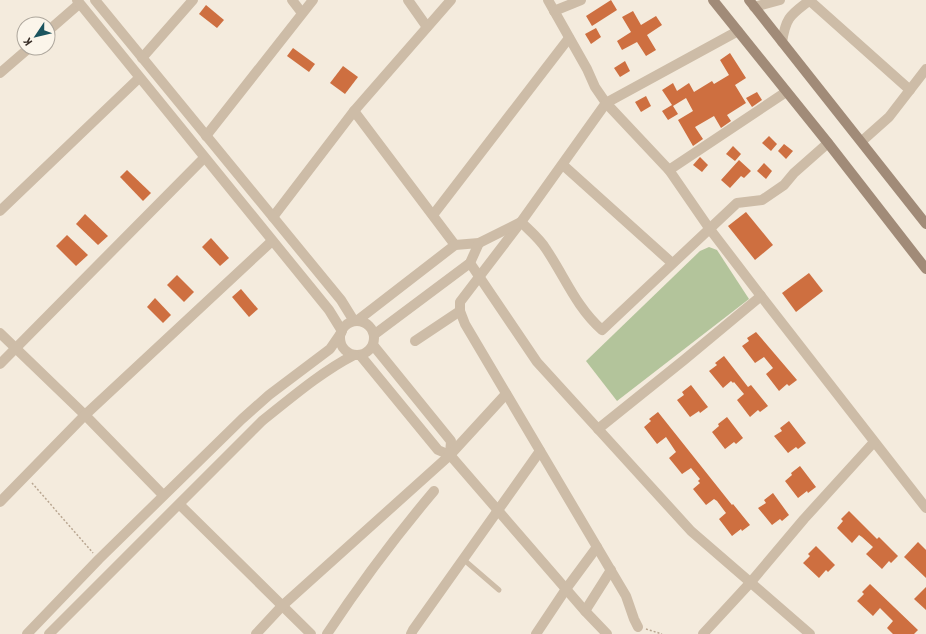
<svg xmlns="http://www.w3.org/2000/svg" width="926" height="634" font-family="'Roboto Condensed',sans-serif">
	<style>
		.green { fill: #b3c49b }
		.building { fill: #ce6f40 }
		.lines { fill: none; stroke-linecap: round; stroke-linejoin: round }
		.path { stroke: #b9a691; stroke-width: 1.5; stroke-dasharray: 2 2; stroke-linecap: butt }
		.service { stroke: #cdbca7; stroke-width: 5 }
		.minor { stroke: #cdbca7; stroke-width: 10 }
		.tertiary { stroke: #cdbca7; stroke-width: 10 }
		.secondary { stroke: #a18b78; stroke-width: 10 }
	</style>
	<rect width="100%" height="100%" fill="#f4ebdd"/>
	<polygon class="green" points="709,247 717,250 749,299 617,401 586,361 700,251"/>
	<g class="building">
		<polygon points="611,0 617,10 592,26 586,16"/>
		<polygon points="206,5 224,20 217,28 199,14"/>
		<polygon points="633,11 641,25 656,16 662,25 647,35 656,50 646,56 637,42 622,50 617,41 631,32 622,17"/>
		<polygon points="596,28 601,37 591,44 585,34"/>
		<polygon points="293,48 315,64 309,72 287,56"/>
		<polygon points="730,53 746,78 735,85 746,103 727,115 731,121 721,128 714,116 695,127 703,139 693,146 678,120 693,111 686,98 673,106 678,114 668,120 662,111 672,105 662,90 673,83 677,91 689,83 694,92 712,81 714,84 729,75 720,60"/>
		<polygon points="625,61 630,71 620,77 614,68"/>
		<polygon points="343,66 358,77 345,94 330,83"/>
		<polygon points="757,92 762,100 752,107 746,98"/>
		<polygon points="646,96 651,106 641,112 635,102"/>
		<polygon points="769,136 777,144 771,151 762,143"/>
		<polygon points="784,144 793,151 786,159 778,151"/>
		<polygon points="733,146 741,154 735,161 726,154"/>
		<polygon points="700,157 708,165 702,172 693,165"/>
		<polygon points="739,160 751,171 744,178 741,176 730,188 721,180"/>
		<polygon points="764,163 772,171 766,179 757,171"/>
		<polygon points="127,170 151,193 143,201 120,177"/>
		<polygon points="746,212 773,245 755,260 728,226"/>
		<polygon points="85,214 108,236 98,245 76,224"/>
		<polygon points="67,235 88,255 76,266 56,246"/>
		<polygon points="211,238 229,258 220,266 202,247"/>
		<polygon points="809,273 823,291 796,312 782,293"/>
		<polygon points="177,275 194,292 184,302 167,285"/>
		<polygon points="241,289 258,309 249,317 232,297"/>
		<polygon points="155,298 171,315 163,323 147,307"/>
		<polygon points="756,332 797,380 789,386 787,384 779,391 766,374 773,368 764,357 755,363 742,346 749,341 747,338"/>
		<polygon points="724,356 748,387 751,385 768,406 760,412 758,410 750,417 737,400 744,394 734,382 733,383 731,381 723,388 709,371 717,365 715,363"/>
		<polygon points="691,385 708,407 700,413 699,411 690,417 677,400 684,395 682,392"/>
		<polygon points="658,412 732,505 733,504 750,525 742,531 741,529 732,536 719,519 726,513 717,501 714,499 706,505 693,489 700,483 698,481 700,479 691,468 682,474 669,458 676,452 666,437 657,444 644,427 651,421 649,419"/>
		<polygon points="727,417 743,438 736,444 734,442 725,449 712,432 719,426 718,424"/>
		<polygon points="789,421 806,443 798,449 796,447 788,453 774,436 782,431 780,428"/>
		<polygon points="800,466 816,487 808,493 807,491 798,498 785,481 792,475 791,473"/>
		<polygon points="773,493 789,515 782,521 780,519 772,525 758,508 766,503 764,500"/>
		<polygon points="849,511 877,539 879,537 898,556 891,563 889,561 882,569 866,554 873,547 862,537 859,535 852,543 837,528 843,521 841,519"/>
		<polygon points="918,542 926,550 926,578 904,557"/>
		<polygon points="816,546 835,565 828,572 826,570 819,578 803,563 810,556 808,554"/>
		<polygon points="870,584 918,630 914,634 893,634 887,628 893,621 880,608 873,616 857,601 864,594 862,592"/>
		<polygon points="926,587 926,610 914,599"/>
	</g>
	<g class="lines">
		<g class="path">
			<polyline points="32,483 93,553"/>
			<polyline points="646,629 662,634"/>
		</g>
		<polyline class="service" points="463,559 499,590"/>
		<g class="minor">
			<polyline points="292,0 302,13"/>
			<polyline points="408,0 427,27"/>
			<polyline points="548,0 587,69 595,87 606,103 521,222 460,302 460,311 465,324 626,596 634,619 638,627"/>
			<polyline points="809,0 910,90"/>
			<polyline points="554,11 581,0"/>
			<polyline points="48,31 79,4"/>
			<polyline points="738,31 606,103 669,170 709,228 761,296 926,508"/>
			<polyline points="142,58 193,0"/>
			<polyline points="0,73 29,48"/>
			<polyline points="354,111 455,245"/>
			<polyline points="206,136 313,0"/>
			<polyline points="862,141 889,117 926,69"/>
			<polyline points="563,165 672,263"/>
			<polyline points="669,170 786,92"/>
			<polyline points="0,211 139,78"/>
			<polyline points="433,215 569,38"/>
			<polyline points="273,217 354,111 451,0"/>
			<polyline points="470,263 537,362 691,531 810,634"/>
			<path d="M358,320L455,245L479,243L521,222C529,230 540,239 546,249C565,277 576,307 602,330L737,203L762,200L784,185L794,173L828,143"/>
			<polyline points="0,333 85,415 163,495"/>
			<polyline points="375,334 470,263 479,243"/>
			<polyline points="415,341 460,311"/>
			<polyline points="373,345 451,441 450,455"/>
			<polyline points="360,355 438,450 450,455 585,611 607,634"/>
			<polyline points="0,364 204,158"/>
			<polyline points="598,429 684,360 761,296"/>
			<polyline points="0,502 85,415 272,241"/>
			<polyline points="180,505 311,634"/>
			<polyline points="585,611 611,570"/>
			<polyline points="256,634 282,606 450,455 506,394"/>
			<path d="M327,634C360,584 396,536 434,491"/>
			<polyline points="411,634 413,630 540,451"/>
			<polyline points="536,634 566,589 597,547"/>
			<polyline points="703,634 750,583 804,519 874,442"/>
		</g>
		<g class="tertiary">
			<polyline points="77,0 329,310 342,331"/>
			<polyline points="95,0 341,300 354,321"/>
			<polyline points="754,7 780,0"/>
			<path d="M782,42C786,16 791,15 810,0"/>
			<circle cx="357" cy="338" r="17"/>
			<polyline points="27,634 99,559 242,419 269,395 330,349 341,333"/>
			<path d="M49,634L262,421C291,398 321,372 354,355"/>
		</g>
		<g class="secondary">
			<polyline points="713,0 828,143 926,269"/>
			<polyline points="749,0 926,224"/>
		</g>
	</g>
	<g transform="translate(36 36) rotate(235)"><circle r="19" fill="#fbf5ea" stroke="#ada69c"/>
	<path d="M0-3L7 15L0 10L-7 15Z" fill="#1b545e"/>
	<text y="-6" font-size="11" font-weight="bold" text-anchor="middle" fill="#392f28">K</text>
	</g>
</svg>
